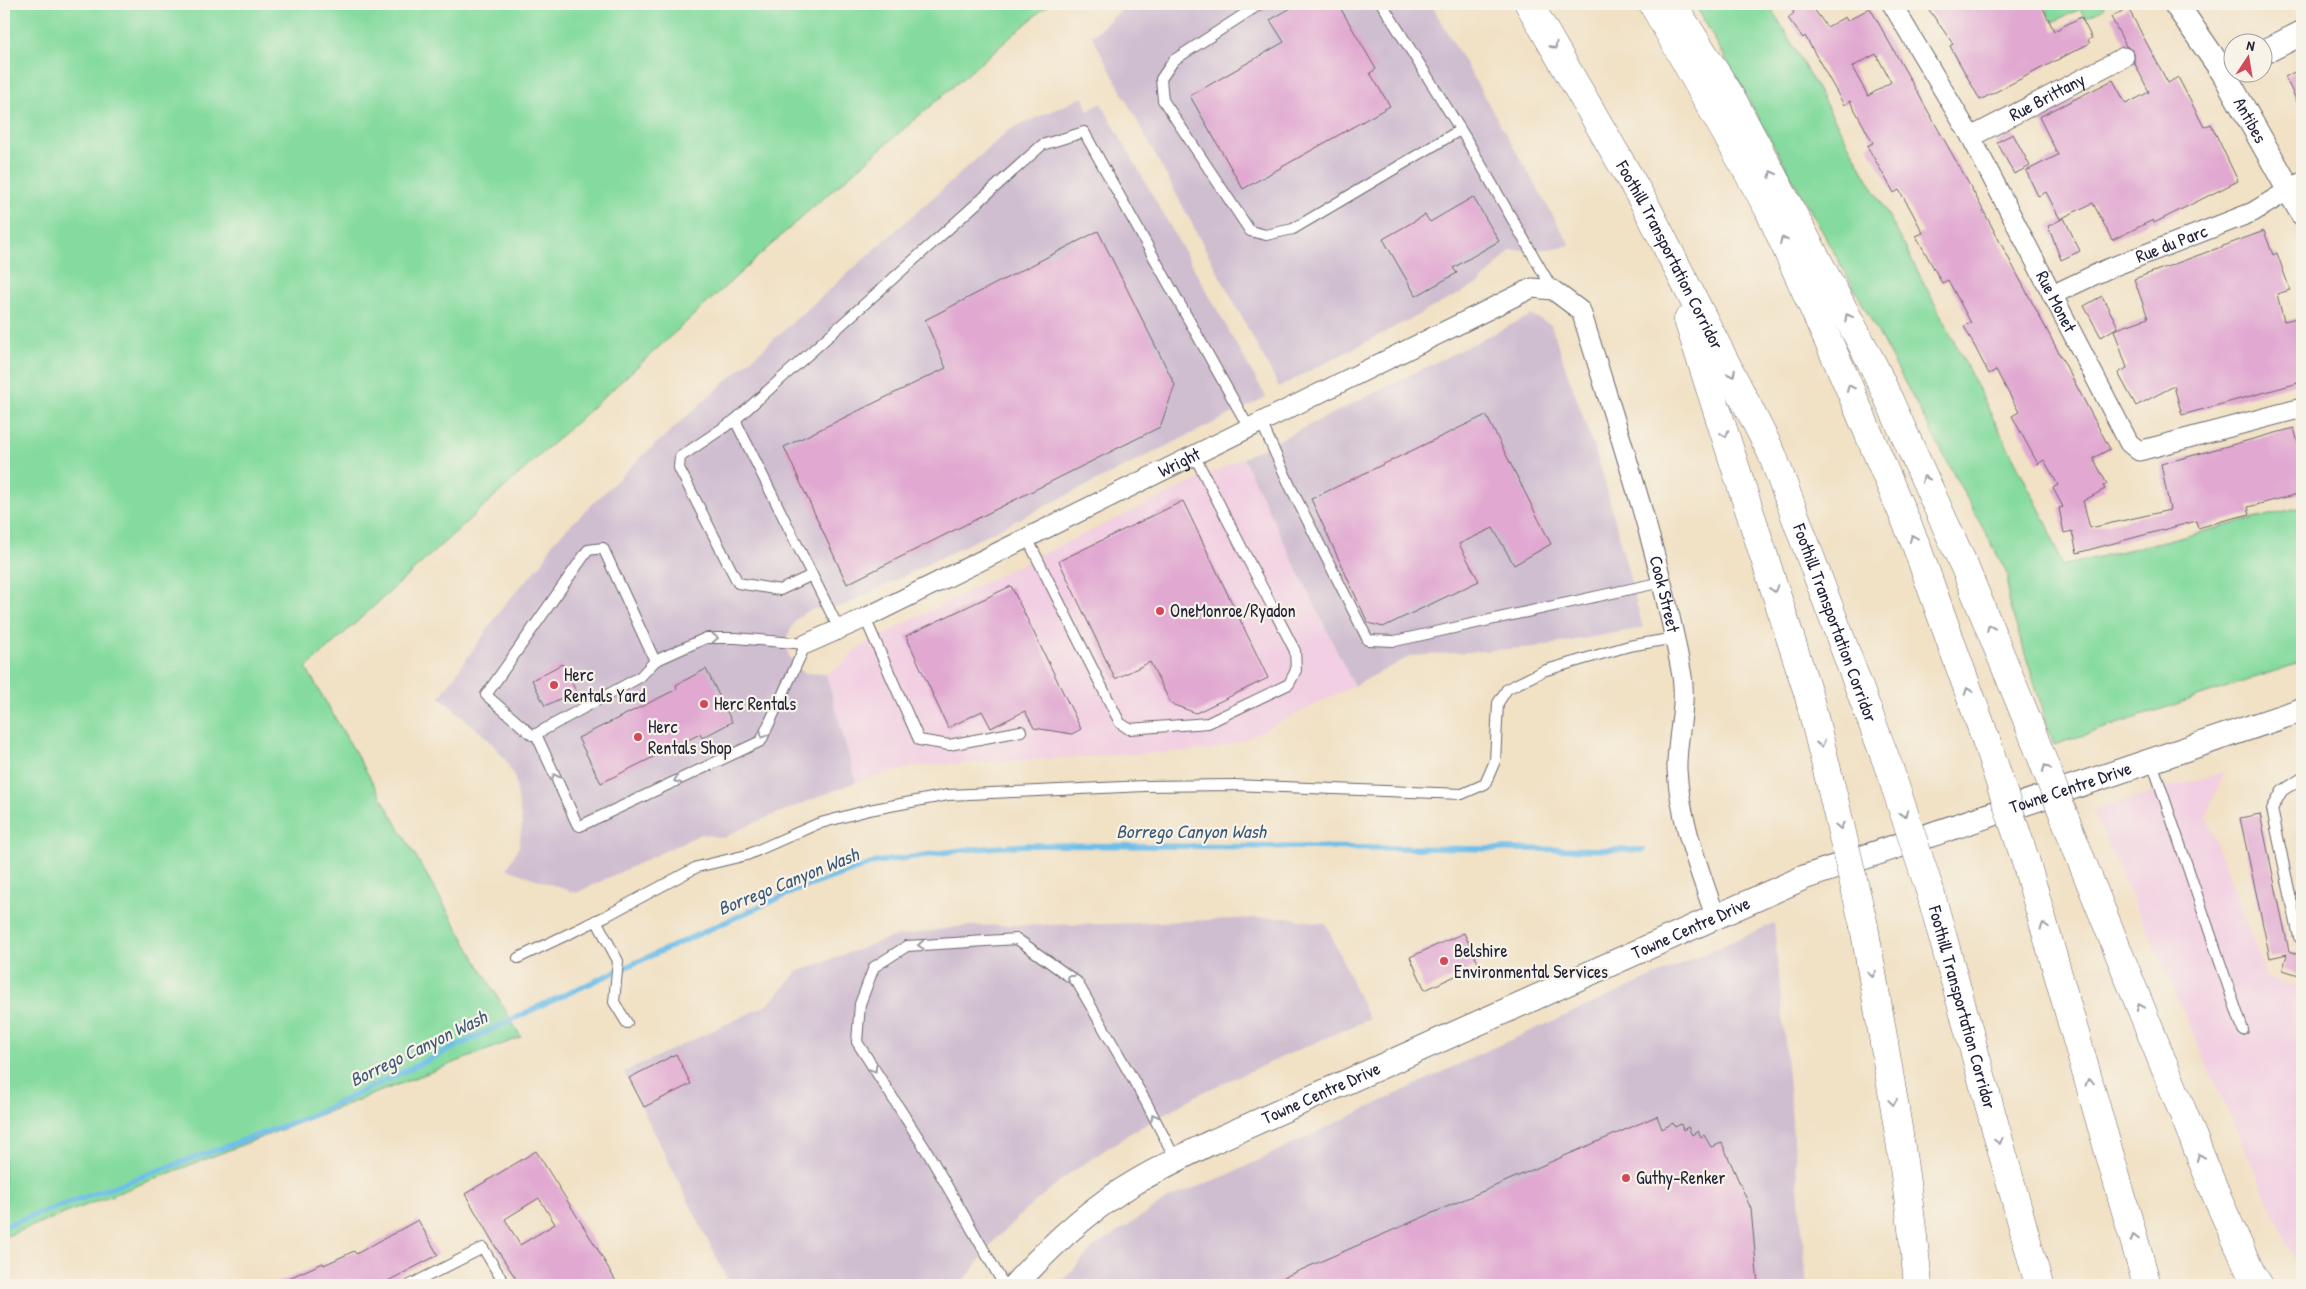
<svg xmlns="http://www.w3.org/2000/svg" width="2306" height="1289" font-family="'Patrick Hand',sans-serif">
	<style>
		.built { fill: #f2cfe2 }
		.industrial { fill: #cfbdd0 }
		.green { fill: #85db9f; stroke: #547e6d }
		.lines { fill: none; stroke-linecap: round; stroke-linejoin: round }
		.stream { stroke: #6ebee9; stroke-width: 5.5 }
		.building { fill: #e1a9d1; fill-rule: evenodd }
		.service-casing { stroke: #6a656b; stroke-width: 12 }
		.minor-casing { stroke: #6a656b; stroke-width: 21 }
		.tertiary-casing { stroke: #6a656b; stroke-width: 26 }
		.motorway-casing { stroke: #6a656b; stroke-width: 29 }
		.service { stroke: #fff; stroke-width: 10 }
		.minor { stroke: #fff; stroke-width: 19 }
		.tertiary { stroke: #fff; stroke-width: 24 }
		.motorway { stroke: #fff; stroke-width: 28 }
		.motorway-bridge-casing { stroke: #6a656b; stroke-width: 29; stroke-linecap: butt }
		.motorway-bridge { stroke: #fff; stroke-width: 28 }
		.oneway { stroke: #9c9ca7 }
		.poi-dot { fill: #d1495b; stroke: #f7f3e8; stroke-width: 2 }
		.labels { text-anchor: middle; stroke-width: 4.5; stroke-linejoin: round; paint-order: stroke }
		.street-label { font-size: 18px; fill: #22223b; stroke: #f7f3e8 }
		.poi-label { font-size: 18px; fill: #22223b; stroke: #f7f3e8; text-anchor: start }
		.water-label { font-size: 19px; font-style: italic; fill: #3d5978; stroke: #f7f3e8 }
	</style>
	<rect width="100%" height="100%" fill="#f7f3e8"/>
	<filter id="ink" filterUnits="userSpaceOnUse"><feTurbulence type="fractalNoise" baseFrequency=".02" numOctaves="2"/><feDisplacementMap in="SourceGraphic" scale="10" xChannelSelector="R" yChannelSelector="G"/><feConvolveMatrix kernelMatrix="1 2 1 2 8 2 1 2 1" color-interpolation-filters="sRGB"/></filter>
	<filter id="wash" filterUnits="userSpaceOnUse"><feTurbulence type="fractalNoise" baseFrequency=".0096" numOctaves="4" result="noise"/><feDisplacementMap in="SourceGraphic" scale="20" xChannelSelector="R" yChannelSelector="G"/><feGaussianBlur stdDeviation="1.12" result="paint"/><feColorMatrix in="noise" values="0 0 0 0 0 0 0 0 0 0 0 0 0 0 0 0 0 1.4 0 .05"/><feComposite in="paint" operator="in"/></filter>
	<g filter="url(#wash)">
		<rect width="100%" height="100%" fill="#f1e1c5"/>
		<g class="built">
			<polygon points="1243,458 1354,686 1237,743 1210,750 917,766 856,782 826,674 842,665 857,648 1007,571"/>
			<polygon points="2224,772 2206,816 2267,978 2302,988 2302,1276 2093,810"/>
		</g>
		<g class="industrial">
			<polygon points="1128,4 1431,4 1570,245 1548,249 1511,250 1480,283 1279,387 1092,36"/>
			<polygon points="1083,97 1088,111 1101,103 1266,397 843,606 814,609 803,614 796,620 787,637 786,647 789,656 797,669 806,673 826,674 856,782 751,824 723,838 701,834 576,893 507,869 519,846 522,824 515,778 505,759 489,740 440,697 505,604 543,562 553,542 640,458 1009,130"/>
			<polygon points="1531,315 1551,325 1602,471 1643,628 1538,647 1411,656 1354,686 1243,458"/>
			<polygon points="1284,917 1326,924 1369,1019 1205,1091 1129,1134 1066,1176 1022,1213 996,1239 961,1285 730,1285 624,1072 769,1004 797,972 892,937 964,926 1110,924"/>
			<polygon points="1774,923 1807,1285 1059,1285 1092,1249 1169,1198 1232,1173 1488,1050"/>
		</g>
		<g class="green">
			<polygon points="4,4 1049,4 806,213 306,668 521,1037 4,1237"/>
			<polygon points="1695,4 1768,4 1779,21 1892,222 1939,312 2048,526 2062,566 2302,507 2302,662 2054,745 2008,600 2008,575 1859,297"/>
			<polygon points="2043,4 2106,4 2102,10 2085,18 2080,9 2053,22"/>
		</g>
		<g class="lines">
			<polyline class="stream" points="4,1226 311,1116 540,1006 792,892 876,862 962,850 1028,845 1643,850"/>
		</g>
		<g id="blocks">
			<g class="building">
				<polygon points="1298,4 1338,4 1376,69 1370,73 1390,106 1243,189 1190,96 1284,42 1270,20"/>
				<path d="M1788,4H1806L1808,7L1811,5L1827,27L1845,17L1847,21L1870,8L1974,193L2110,449L2093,458L2107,484L2103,486L2105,489L2083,501L2090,528L2170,510L2161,464L2294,428L2302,457V493L2248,507L2250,514L2222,521L2198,528L2196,521L2077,553L2072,531L2064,533L2059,508L2063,507L2053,488L2058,485L2044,460L2038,464L2026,442L2012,416L2019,412L1996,370L1989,374L1964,326L1971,323L1948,280L1942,283L1916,236L1923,233L1911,210L1899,190L1894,193L1867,146L1873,143L1850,101L1844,105L1805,36L1803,38L1788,18L1794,13ZM1876,54L1891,82L1868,96L1852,67Z"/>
				<polygon points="1925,4 2041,4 2054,31 2081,17 2092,38 2088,40 2090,43 1980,100 1950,46 1953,44"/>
				<polygon points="2128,8 2168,83 2178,77 2204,127 2211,124 2238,181 2154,223 2153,220 2112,240 2093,203 2060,219 2046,192 2038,196 2026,171 2058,155 2039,117 2113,80 2126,104 2149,92 2134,62 2134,52 2126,46 2111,17"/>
				<polygon points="2302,68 2302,111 2285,77"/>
				<polygon points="2013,134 2030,166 2014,174 1997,142"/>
				<polygon points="1473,197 1499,241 1453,268 1457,273 1416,296 1383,239 1425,215 1430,222"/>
				<polygon points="2064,218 2080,251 2061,260 2048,226"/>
				<polygon points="1098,231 1175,385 1160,427 847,584 784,447 946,368 925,320"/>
				<polygon points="2264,231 2273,255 2277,253 2290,290 2277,294 2284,321 2302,317 2302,382 2182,415 2174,386 2136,406 2118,373 2127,368 2114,330 2148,318 2134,279"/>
				<polygon points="2102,296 2118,327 2101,337 2084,306"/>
				<polygon points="1486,415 1551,544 1514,565 1493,528 1459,544 1479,581 1383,627 1368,623 1311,499"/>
				<polygon points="1183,501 1268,678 1196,713 1171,704 1150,662 1115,679 1059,561"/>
				<polygon points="1011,586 1081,729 1072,734 1034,728 1025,711 991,728 982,711 948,728 906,636"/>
				<polygon points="562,664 576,691 545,706 532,680"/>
				<polygon points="706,669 732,722 702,738 700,734 601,783 578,738 677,689 676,685"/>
				<polygon points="2260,814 2289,951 2302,956 2302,976 2283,970 2287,954 2270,958 2240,818"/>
				<polygon points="1464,933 1479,965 1425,990 1410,957"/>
				<polygon points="676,1054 691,1084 644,1107 629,1078"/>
				<polygon points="1657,1116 1662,1129 1673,1123 1675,1127 1681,1124 1683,1130 1688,1127 1692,1135 1698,1131 1701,1137 1704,1135 1711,1147 1722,1143 1751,1209 1758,1285 1266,1285"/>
				<path d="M536,1151L597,1248L618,1285H520L498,1251L465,1194ZM539,1198L555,1224L520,1245L505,1219Z"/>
				<polygon points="418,1220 438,1255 380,1285 273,1285 323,1263 324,1265 354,1251 356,1254"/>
			</g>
		</g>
	</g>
	<g filter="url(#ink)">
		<use href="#blocks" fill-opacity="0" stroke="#6a656b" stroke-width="1"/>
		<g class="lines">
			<defs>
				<g id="service">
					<polyline points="1260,4 1174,60 1161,79 1163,100 1250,231 1266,235 1293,229 1460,130"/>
					<polyline points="1382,4 1465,137 1553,290"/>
					<polyline points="735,420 839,629"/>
					<polyline points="1261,422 1291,488 1368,640 1395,641 1662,582"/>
					<polyline points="1027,538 1120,723 1129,729 1208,723 1289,684 1296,670 1295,651 1194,455"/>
					<polyline points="812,575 780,590 738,583 679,468 680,457 735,420 1042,145 1084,132 1249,428"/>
					<polyline points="865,618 919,740 949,745 1021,731"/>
					<polyline points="536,734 577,824 580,826 761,741 806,644 736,638 706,638 655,661 640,677 536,734 532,735 486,695 588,550 603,548 655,661"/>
					<polyline points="2152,762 2243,1030"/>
					<polyline points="2302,778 2282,791 2272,809 2299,937 2302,940"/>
					<polyline points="596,920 618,961 614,1002 627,1023"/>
					<polyline points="518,958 606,916 697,867 747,855 817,824 869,810 948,795 1145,786 1233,785 1462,794 1485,784 1495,761 1498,703 1507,689 1543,671 1629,646 1675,638"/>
					<polyline points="410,1285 483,1248 505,1285"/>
					<polyline points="1004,1285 928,1153 857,1042 860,1004 874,967 907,946 1017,939 1077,982 1146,1102 1176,1160"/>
				</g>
				<g id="minor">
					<path id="s1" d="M1892,4L1971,137L2129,443L2139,451L2302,408"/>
					<path id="s2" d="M1971,137L2124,57"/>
					<path id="s3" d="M2052,295L2107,269L2253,212L2302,182"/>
					<path id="s4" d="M806,644L865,618L1532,288L1553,290L1581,311C1618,432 1660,552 1682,676C1687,707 1676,739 1677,770C1680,821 1699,868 1715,916"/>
				</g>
				<g id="tertiary">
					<path id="s5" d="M2176,4L2223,72L2302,213"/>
					<polyline points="2264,52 2302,33"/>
					<path id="s6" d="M1015,1285C1049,1247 1089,1209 1134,1183C1159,1168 1186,1155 1212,1142L1805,877L2302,710"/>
				</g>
				<g id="motorway">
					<path id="s7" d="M1529,4L1646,206L1772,454L1889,768"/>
					<polyline points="1653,4 1768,208 1845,378 1916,545 1985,737"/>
					<polyline points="1680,16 1730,95 1875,369 1965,568 2028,722"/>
					<polyline points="1688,320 1808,693 1829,778"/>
					<polyline points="2076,847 2219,1202 2251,1273 2259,1285"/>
					<polyline points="2025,859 2147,1285"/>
					<path id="s8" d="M1930,891L2039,1285"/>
					<path d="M1864,926C1884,1045 1907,1165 1918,1285"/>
				</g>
			</defs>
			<use href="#service" class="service-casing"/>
			<use href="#minor" class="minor-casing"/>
			<use href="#tertiary" class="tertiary-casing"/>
			<use href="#motorway" class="motorway-casing"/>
			<use href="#service" class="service"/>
			<use href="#minor" class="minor"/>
			<use href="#tertiary" class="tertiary"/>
			<use href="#motorway" class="motorway"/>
			<defs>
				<g id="motorway-bridge">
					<polyline points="2028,722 2076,847"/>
					<polyline points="1985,737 2025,859"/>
					<polyline points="1889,768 1930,891"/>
					<polyline points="1829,778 1864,926"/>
				</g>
			</defs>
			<use href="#motorway-bridge" class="motorway-bridge-casing"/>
			<use href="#motorway-bridge" class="motorway-bridge"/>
		</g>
		<defs><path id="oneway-chevron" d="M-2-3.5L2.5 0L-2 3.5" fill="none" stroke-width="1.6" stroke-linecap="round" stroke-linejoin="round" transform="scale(1.25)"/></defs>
		<g class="oneway">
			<use href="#oneway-chevron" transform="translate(1554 46) rotate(60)"/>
			<use href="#oneway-chevron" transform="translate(1772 174) rotate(-118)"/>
			<use href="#oneway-chevron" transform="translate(1783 240) rotate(-115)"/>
			<use href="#oneway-chevron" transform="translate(1848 317) rotate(-118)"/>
			<use href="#oneway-chevron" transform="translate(1732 374) rotate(63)"/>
			<use href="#oneway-chevron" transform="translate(1850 388) rotate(-113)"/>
			<use href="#oneway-chevron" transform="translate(1725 434) rotate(72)"/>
			<use href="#oneway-chevron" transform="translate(1925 479) rotate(-114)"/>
			<use href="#oneway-chevron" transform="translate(1913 538) rotate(-113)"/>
			<use href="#oneway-chevron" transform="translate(1774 589) rotate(72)"/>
			<use href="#oneway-chevron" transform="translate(1990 628) rotate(-112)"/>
			<use href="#oneway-chevron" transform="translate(715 638) rotate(-1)"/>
			<use href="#oneway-chevron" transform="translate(1968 691) rotate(-110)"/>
			<use href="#oneway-chevron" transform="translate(763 735) rotate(121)"/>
			<use href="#oneway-chevron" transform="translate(1821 744) rotate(76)"/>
			<use href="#oneway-chevron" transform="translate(2046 768) rotate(-111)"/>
			<use href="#oneway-chevron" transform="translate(555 777) rotate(-114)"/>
			<use href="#oneway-chevron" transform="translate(677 780) rotate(155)"/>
			<use href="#oneway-chevron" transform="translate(1904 814) rotate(72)"/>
			<use href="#oneway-chevron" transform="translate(1840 826) rotate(77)"/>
			<use href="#oneway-chevron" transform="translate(2044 926) rotate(-106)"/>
			<use href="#oneway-chevron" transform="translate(921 945) rotate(176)"/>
			<use href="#oneway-chevron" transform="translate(1872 974) rotate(80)"/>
			<use href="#oneway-chevron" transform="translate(1070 978) rotate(-142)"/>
			<use href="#oneway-chevron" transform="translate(2140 1007) rotate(-112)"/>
			<use href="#oneway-chevron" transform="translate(874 1069) rotate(57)"/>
			<use href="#oneway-chevron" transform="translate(2089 1082) rotate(-106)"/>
			<use href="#oneway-chevron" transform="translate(1893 1102) rotate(82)"/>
			<use href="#oneway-chevron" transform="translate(1154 1117) rotate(-117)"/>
			<use href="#oneway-chevron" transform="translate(1999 1141) rotate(75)"/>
			<use href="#oneway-chevron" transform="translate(2200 1157) rotate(-112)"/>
			<use href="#oneway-chevron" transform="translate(2134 1238) rotate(-106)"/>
		</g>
	</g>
	<g class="poi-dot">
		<circle cx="1160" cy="611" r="5"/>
		<circle cx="554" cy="685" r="5"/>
		<circle cx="704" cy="704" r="5"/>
		<circle cx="638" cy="737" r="5"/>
		<circle cx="1444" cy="961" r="5"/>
		<circle cx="1626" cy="1178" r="5"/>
	</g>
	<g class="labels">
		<g class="street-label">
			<text dy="6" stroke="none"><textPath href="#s2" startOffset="86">Rue Brittany</textPath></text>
			<text dy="6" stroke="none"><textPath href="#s5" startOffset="138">Antibes</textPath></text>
			<text dy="6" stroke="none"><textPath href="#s3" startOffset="130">Rue du Parc</textPath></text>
			<text dy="6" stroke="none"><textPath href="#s7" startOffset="288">Foothill Transportation Corridor</textPath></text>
			<text dy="6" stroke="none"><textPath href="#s1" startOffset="340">Rue Monet</textPath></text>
			<text dy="6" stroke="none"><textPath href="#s4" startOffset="415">Wright</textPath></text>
			<text dy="6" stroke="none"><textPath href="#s4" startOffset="1160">Cook Street</textPath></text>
			<text dy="6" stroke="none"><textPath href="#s7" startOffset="692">Foothill Transportation Corridor</textPath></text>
			<text dy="6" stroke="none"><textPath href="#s6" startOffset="1175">Towne Centre Drive</textPath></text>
			<text dy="6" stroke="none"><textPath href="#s6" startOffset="770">Towne Centre Drive</textPath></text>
			<text dy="6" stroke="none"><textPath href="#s8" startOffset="121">Foothill Transportation Corridor</textPath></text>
			<text dy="6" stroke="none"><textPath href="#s6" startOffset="365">Towne Centre Drive</textPath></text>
		</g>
		<g class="poi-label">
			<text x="1170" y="617">OneMonroe/Ryadon</text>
			<text x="564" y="681">Herc<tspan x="564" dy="21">Rentals Yard</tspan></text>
			<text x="714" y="710">Herc Rentals</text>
			<text x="648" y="733">Herc<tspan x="648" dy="21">Rentals Shop</tspan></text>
			<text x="1454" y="957">Belshire<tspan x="1454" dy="21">Environmental Services</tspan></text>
			<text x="1636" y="1184">Guthy-Renker</text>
		</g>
		<g class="water-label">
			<text x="1191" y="838">Borrego Canyon Wash</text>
			<text transform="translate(788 881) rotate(-22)" y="7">Borrego Canyon Wash</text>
			<text transform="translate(418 1048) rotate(-26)" y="7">Borrego Canyon Wash</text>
		</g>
	</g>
	<rect width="2306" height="1289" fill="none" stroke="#f7f3e8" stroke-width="20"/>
	<g transform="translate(2248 58) rotate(12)"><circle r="24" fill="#f7f3e8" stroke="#a29fa3"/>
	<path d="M0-4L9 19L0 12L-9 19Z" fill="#d1495b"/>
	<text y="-8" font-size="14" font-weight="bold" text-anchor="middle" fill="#22223b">N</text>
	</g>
</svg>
